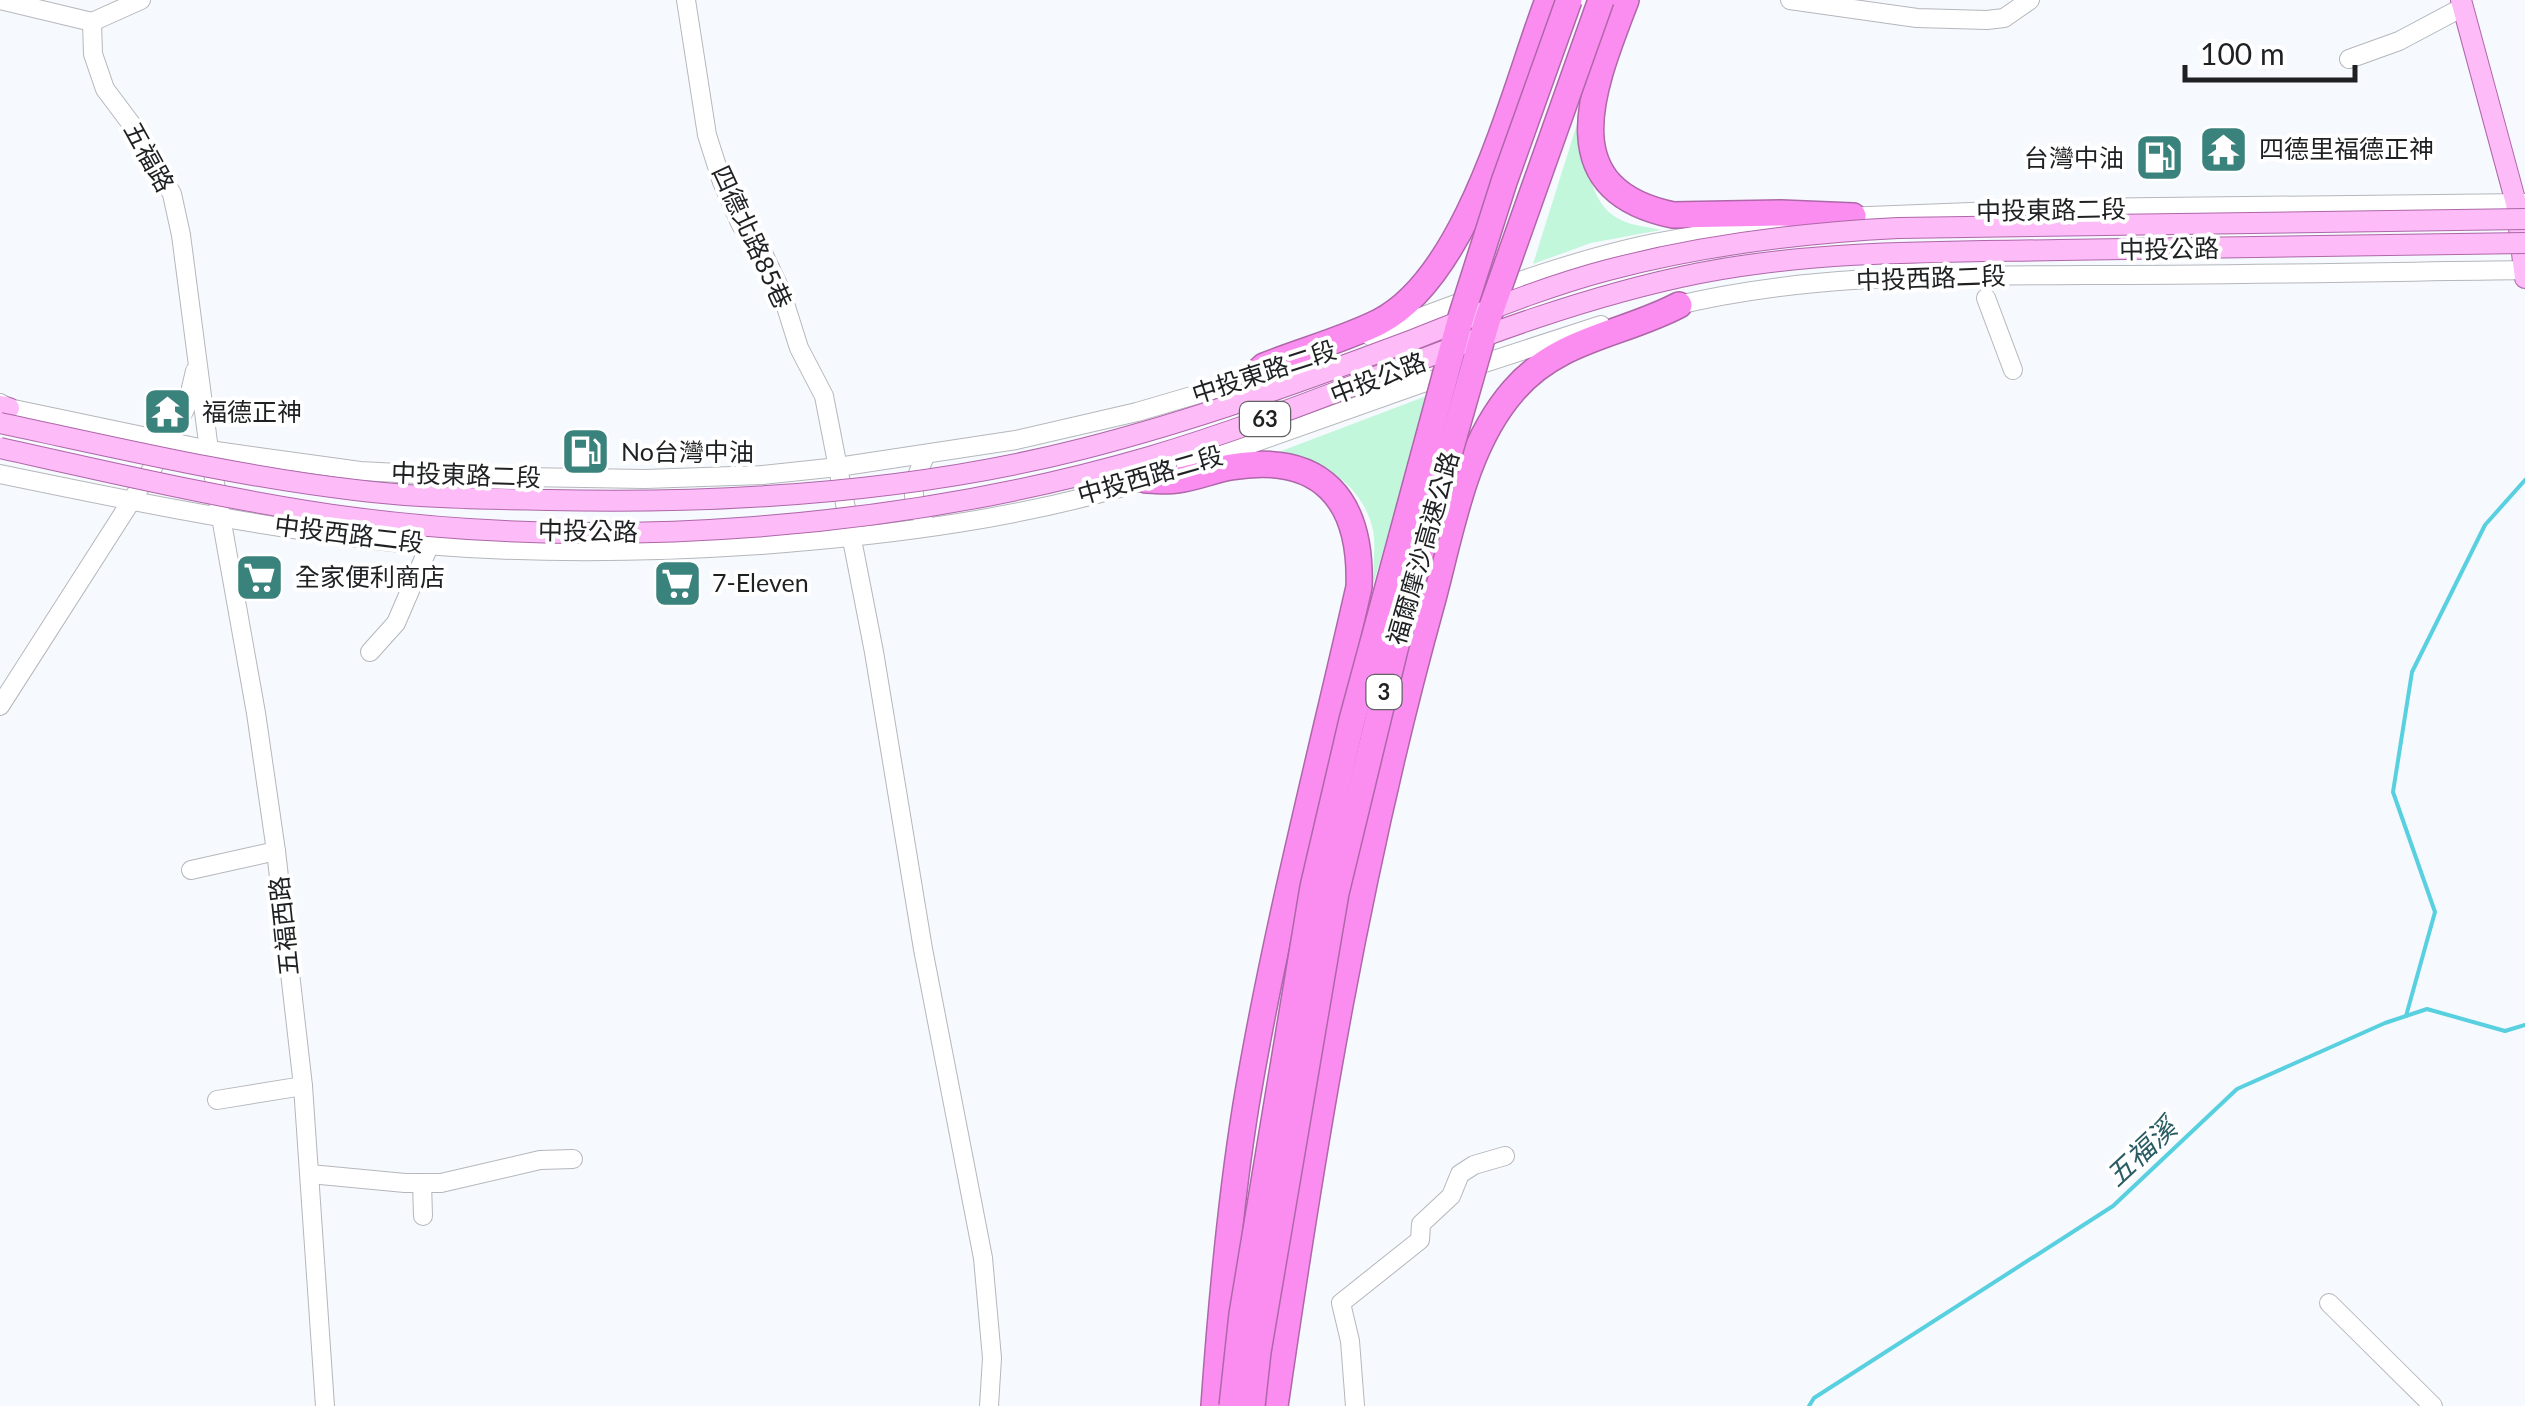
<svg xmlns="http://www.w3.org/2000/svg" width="2525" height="1406" font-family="Lato,'Noto Sans TC',sans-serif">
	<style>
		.green { fill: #c2f7dc }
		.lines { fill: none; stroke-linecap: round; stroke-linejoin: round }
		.stream { stroke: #58d0e0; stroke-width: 4 }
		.minor-casing { stroke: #b4b7bb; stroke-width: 20 }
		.major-casing { stroke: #ae67a9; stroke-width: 22 }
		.highway-casing { stroke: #ae67a9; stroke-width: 28 }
		.minor { stroke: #fff; stroke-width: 18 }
		.major { stroke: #fdbbf7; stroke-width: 20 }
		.highway { stroke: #fb8df1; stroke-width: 25 }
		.major-bridge-casing { stroke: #ae67a9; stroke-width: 22; stroke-linecap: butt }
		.highway-bridge-casing { stroke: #ae67a9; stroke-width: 28; stroke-linecap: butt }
		.major-bridge { stroke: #fdbbf7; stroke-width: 20 }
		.highway-bridge { stroke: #fb8df1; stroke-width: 25 }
		.labels { text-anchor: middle; stroke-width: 8; stroke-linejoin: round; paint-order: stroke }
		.shield { fill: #fff; stroke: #626364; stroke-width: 2.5 }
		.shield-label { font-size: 22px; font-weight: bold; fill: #1f2022 }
		.poi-label { font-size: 25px; fill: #1f2022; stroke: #fff; text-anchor: start }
		.street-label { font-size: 25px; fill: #1f2022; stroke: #fff }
		.water-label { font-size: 28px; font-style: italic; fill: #295c63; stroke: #fff }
	</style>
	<rect width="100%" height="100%" fill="#f6f9fd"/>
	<g class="green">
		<path d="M1584,102C1586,138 1581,201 1621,220C1633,226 1649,227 1661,230L1591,243L1533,264Z"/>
		<path d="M1429,395L1373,585C1373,567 1376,547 1373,530C1363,485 1320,456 1276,453Z"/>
	</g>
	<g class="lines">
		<g class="stream">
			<polyline points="2406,1016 2435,912 2393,792 2412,672 2485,525 2525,480"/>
			<polyline points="1809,1406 1814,1398 2113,1206 2237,1089 2385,1023 2427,1009 2505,1031 2525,1025"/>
		</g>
		<defs>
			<g id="minor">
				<polyline points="0,0 92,22"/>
				<polyline points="686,0 707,135 722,182 741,225 764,255 781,291 799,348 824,396 874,652 923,949 983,1258 992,1358 989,1406"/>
				<polyline points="1790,0 1917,18 1987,20 2004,18 2030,0"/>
				<polyline points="92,22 93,54 105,89 138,133 172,194 181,235 209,450 256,713 276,851 303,1086 325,1406"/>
				<polyline points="92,22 141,0"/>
				<polyline points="2349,59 2399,41 2463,7"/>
				<polyline points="1843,217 2073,208 2525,203"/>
				<polyline points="1986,298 2013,370"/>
				<path d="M1670,307C1808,273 1943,276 2085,275C2231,275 2378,272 2525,270"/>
				<path d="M1370,336C1459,303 1548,267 1640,246C1691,235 1741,229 1793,223"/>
				<polyline points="0,403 9,408 209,450 360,471 456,476 645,479 762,475 838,467 1016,440 1137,412 1256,377"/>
				<polyline points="1186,467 1417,385 1601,325"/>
				<path d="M0,474C116,498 233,522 351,537C486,555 625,554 760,545C894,535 1028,518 1156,477"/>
				<path d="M923,518C906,498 916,476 926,454"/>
				<polyline points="370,652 396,623 430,544"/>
				<polyline points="0,706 169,442 187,405 195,371"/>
				<polyline points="191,870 276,851"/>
				<polyline points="217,1100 303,1086"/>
				<polyline points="310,1174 405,1183 441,1183 540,1160 573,1159"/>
				<polyline points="422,1183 423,1216"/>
				<polyline points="2329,1303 2433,1406"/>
				<polyline points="1355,1406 1350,1341 1341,1303 1420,1240 1421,1224 1451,1196 1460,1174 1474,1165 1505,1156"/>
			</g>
			<g id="major">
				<polyline points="2461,0 2516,203 2525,278"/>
				<polyline points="0,406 9,408"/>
			</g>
			<g id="highway">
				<path d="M1626,0C1594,84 1548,189 1673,215L1781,213L1853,216"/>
				<path d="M1249,380L1264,366C1301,351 1343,340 1379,322C1470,275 1513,92 1548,0"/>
				<path d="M1146,480C1156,480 1167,482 1177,480C1195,478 1213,470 1231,467C1322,452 1362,500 1359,587C1320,759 1275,931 1246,1105C1230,1204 1221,1306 1214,1406"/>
				<path d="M1275,1406C1314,1137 1358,869 1431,606C1451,534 1463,448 1514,390C1559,338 1622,335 1679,305"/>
			</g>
		</defs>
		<use href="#minor" class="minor-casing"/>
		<use href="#major" class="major-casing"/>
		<use href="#highway" class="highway-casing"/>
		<use href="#minor" class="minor"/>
		<use href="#major" class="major"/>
		<use href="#highway" class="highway"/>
		<defs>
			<g id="major-bridge">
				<path d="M0,423C118,448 235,476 355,490C419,498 485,499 549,500C727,504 909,493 1082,449C1196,420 1306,380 1415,339C1479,314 1543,287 1608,270C1703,245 1800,233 1898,228L2525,219"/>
				<path d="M0,448C117,474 236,502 355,518C610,551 901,529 1149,457C1334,403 1509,311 1700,273C1818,250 1939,252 2060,250C2215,248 2370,246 2525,243"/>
			</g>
			<g id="highway-bridge">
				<polyline points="1232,1406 1242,1314 1313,887 1352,720 1461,317 1504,182 1569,0"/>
				<polyline points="1252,1406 1258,1352 1336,893 1404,612 1487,321 1601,0"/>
			</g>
		</defs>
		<use href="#major-bridge" class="major-bridge-casing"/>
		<use href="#highway-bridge" class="highway-bridge-casing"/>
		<use href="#major-bridge" class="major-bridge"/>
		<use href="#highway-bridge" class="highway-bridge"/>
	</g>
	<defs>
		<symbol id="temple-square" viewBox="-11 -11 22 22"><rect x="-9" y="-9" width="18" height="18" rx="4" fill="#3a827c" stroke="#fff"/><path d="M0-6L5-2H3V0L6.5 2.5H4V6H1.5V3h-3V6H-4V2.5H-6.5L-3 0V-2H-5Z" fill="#fff"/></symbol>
		<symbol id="fuel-square" viewBox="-11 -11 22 22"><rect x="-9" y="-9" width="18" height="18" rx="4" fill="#3a827c" stroke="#fff"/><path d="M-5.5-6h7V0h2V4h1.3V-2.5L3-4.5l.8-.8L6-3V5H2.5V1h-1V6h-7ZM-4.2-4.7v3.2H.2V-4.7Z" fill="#fff"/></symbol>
		<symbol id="supermarket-square" viewBox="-11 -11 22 22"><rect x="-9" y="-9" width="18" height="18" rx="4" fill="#3a827c" stroke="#fff"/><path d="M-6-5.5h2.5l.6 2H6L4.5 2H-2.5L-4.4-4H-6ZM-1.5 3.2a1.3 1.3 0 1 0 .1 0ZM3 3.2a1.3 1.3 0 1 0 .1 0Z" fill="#fff"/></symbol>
	</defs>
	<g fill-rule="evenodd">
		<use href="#temple-square" x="2196" y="122" width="55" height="55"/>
		<use href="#fuel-square" x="2132" y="130" width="55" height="55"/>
		<use href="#temple-square" x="140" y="384" width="55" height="55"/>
		<use href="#fuel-square" x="558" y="424" width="55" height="55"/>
		<use href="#supermarket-square" x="232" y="550" width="55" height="55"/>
		<use href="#supermarket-square" x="650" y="556" width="55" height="55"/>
	</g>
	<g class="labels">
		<g class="shield">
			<rect x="1240" y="402" width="50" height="34" rx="8"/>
			<rect x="1366.5" y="675" width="35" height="34" rx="8"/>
		</g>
		<g class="shield-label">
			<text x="1265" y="427">63</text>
			<text x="1384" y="700">3</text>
		</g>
		<g class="poi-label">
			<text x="2259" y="158">四德里福德正神</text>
			<text x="2124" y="167" text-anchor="end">台灣中油</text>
			<text x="202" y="421">福德正神</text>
			<text x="621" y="461">No台灣中油</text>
			<text x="295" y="586">全家便利商店</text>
			<text x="712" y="592">7-Eleven</text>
		</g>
		<g class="street-label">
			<text transform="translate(149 157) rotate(61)" y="9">五福路</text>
			<text transform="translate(2051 210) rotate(-1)" y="9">中投東路二段</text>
			<text transform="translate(752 237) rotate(65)" y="9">四德北路85巷</text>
			<text transform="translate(2169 249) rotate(-1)" y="9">中投公路</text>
			<text transform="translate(1931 278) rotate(-2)" y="9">中投西路二段</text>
			<text transform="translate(1264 372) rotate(-18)" y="9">中投東路二段</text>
			<text transform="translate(1378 378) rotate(-21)" y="9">中投公路</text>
			<text transform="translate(466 475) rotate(2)" y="9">中投東路二段</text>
			<text transform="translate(1150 475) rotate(-16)" y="9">中投西路二段</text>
			<text transform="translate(588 531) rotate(1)" y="9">中投公路</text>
			<text transform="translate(349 534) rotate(7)" y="9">中投西路二段</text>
			<text transform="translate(1423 548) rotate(-74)" y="9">福爾摩沙高速公路</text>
			<text transform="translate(284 926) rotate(-96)" y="9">五福西路</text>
		</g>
		<g class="water-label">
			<text transform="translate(2141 1152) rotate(-43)" y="10">五福溪</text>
		</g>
	</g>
	<path d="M2185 65v15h170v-15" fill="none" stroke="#1f2022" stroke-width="5"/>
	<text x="2200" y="65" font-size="30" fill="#1f2022" stroke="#ffffff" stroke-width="8" paint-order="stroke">100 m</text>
</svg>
